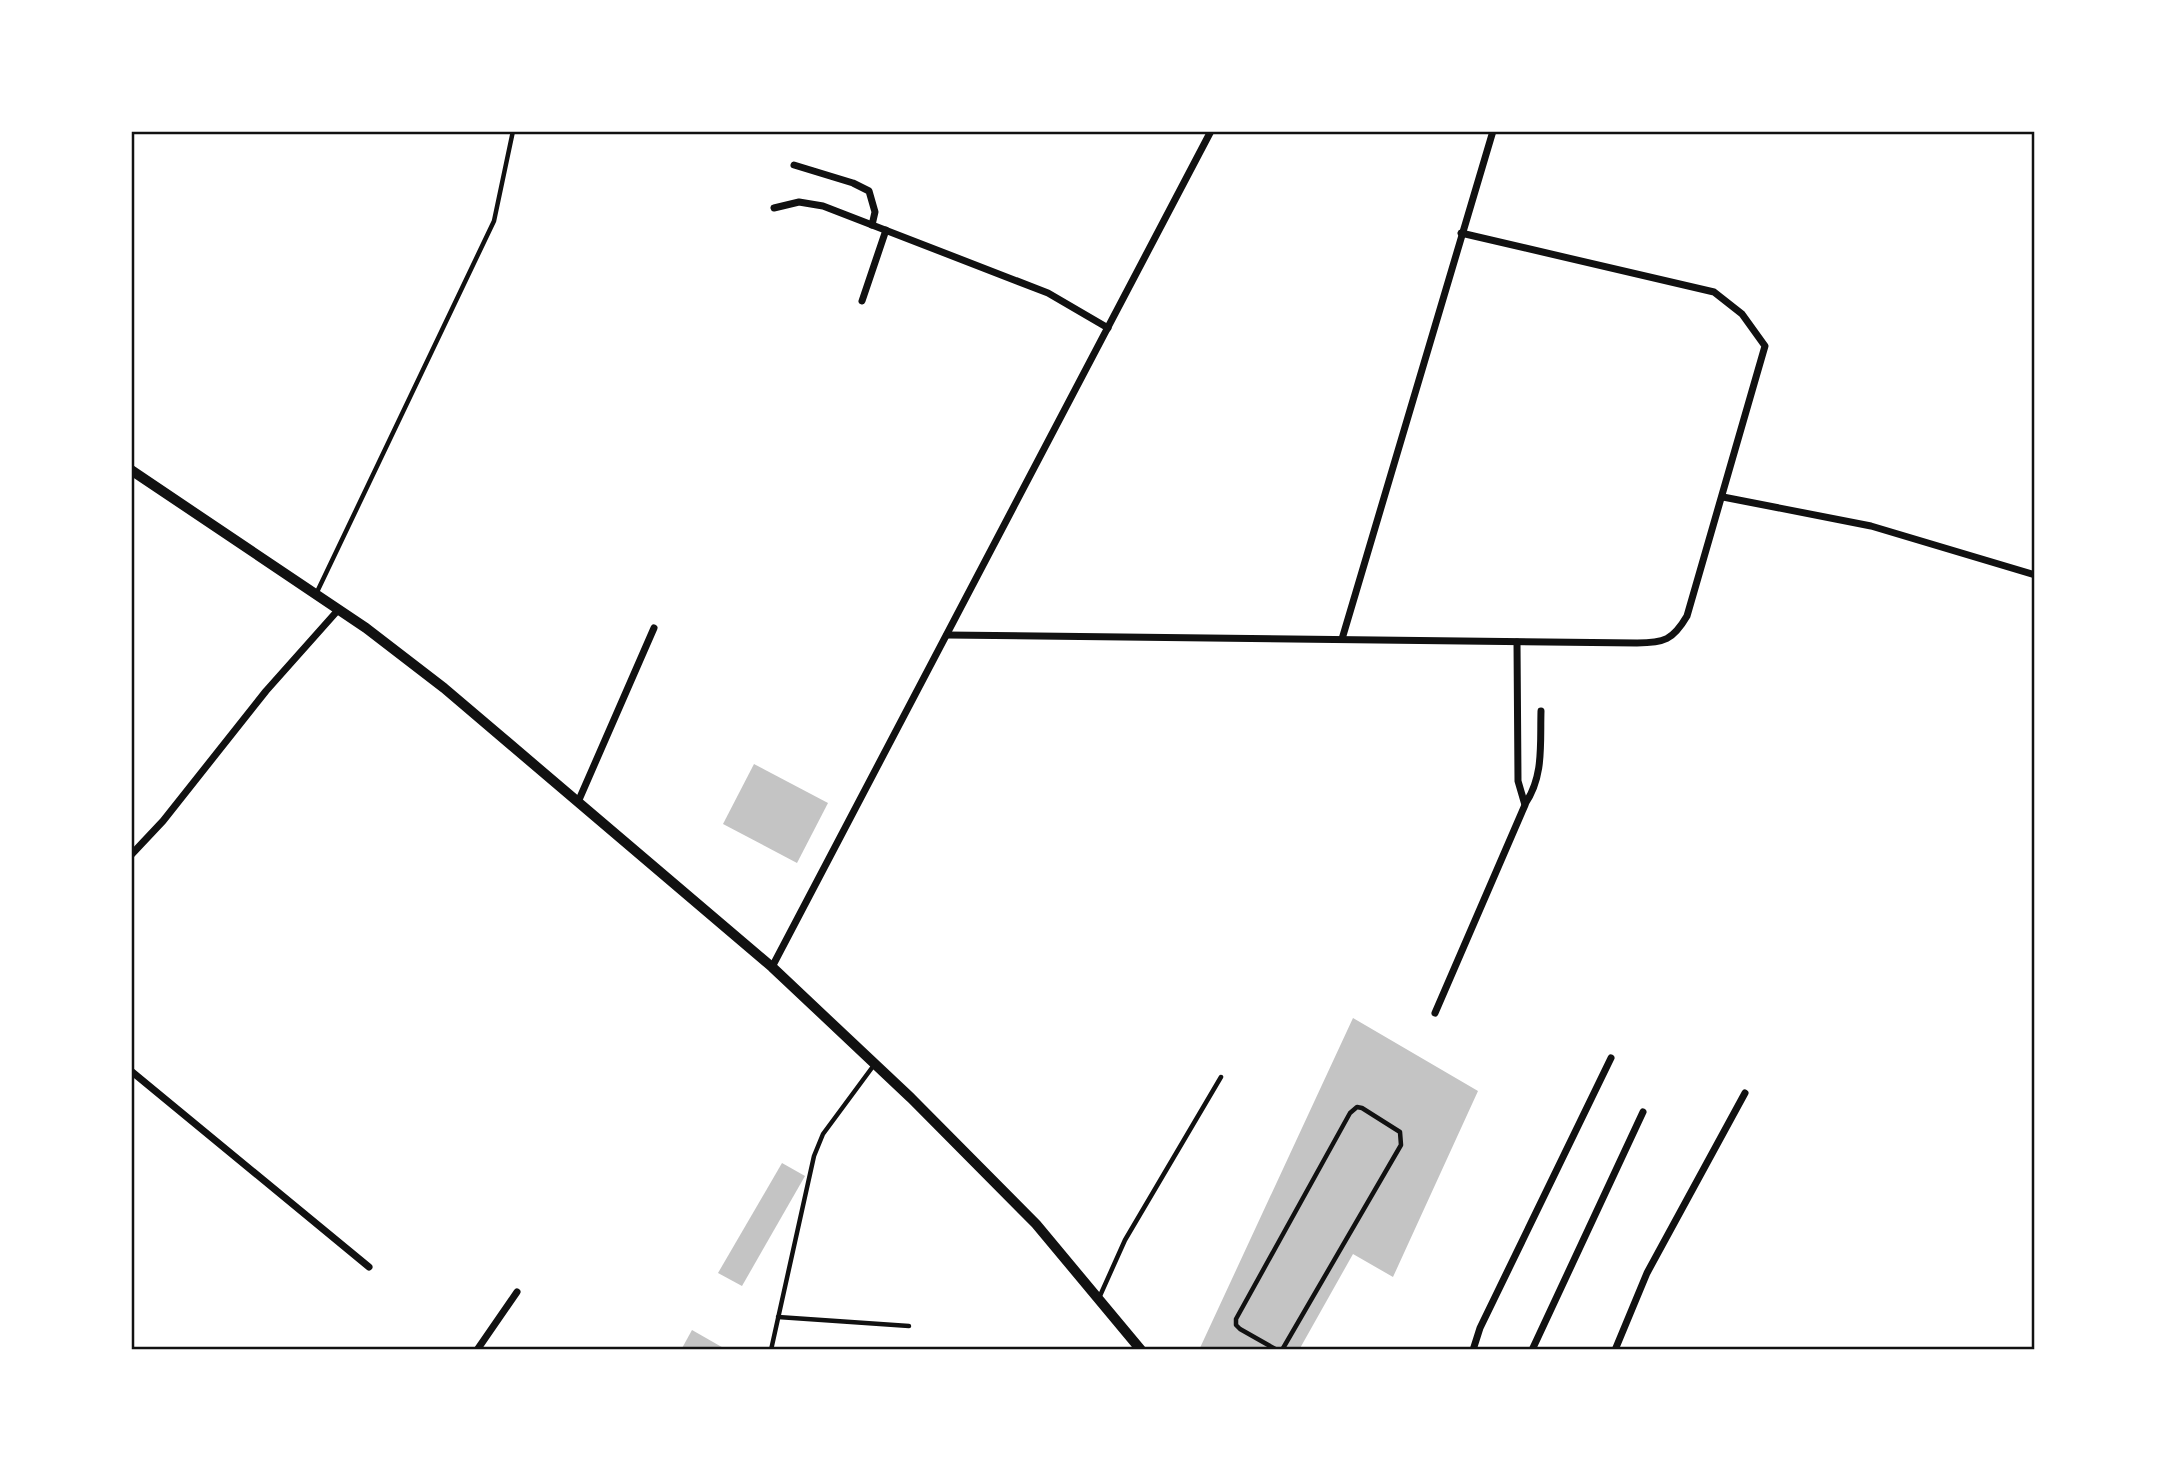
<svg xmlns="http://www.w3.org/2000/svg" width="2166" height="1481" font-family="Poppins,sans-serif">
	<style>
		.building { fill: #c4c4c4 }
		.lines { fill: none; stroke-linecap: round; stroke-linejoin: round }
		.service { stroke: #111; stroke-width: 4.5 }
		.minor { stroke: #111; stroke-width: 7 }
		.tertiary { stroke: #111; stroke-width: 10 }
		.neatline { fill: none; stroke: #111; stroke-width: 2.5 }
	</style>
	<rect width="100%" height="100%" fill="#fff"/>
	<g class="building">
		<polygon points="754,764 828,803 797,863 723,824"/>
		<polygon points="1353,1018 1478,1091 1393,1277 1353,1254 1299,1350 1199,1350"/>
		<polygon points="782,1163 805,1176 742,1286 718,1273"/>
		<polygon points="692,1330 727,1350 681,1350"/>
	</g>
	<g class="lines">
		<g class="service">
			<polyline points="317,592 494,221 513,131"/>
			<polyline points="1099,1298 1125,1240 1221,1077"/>
			<polyline points="778,1317 909,1326"/>
			<polyline points="771,1350 814,1156 823,1134 874,1065"/>
			<polyline points="1277,1350 1240,1329 1236,1325 1236,1319 1350,1113 1357,1107 1362,1108 1400,1132 1401,1145 1282,1350"/>
		</g>
		<g class="minor">
			<polyline points="794,165 853,183 869,191 875,212 872,225"/>
			<polyline points="774,208 799,202 823,206 1048,293 1108,328"/>
			<polyline points="862,301 886,230"/>
			<polyline points="1723,497 1871,526 2035,575"/>
			<path d="M947,635L1637,643C1664,643 1673,640 1687,616L1765,346L1742,314L1714,292L1461,233"/>
			<polyline points="1342,639 1493,131"/>
			<polyline points="578,802 654,628"/>
			<path d="M1525,804C1544,776 1540,745 1541,711"/>
			<polyline points="131,855 163,821 266,691 339,609"/>
			<polyline points="772,967 1211,131"/>
			<polyline points="1435,1013 1525,805 1518,781 1517,642"/>
			<polyline points="131,1071 369,1267"/>
			<polyline points="477,1350 517,1292"/>
			<polyline points="1473,1350 1480,1328 1611,1058"/>
			<polyline points="1532,1350 1643,1112"/>
			<polyline points="1615,1350 1647,1273 1745,1093"/>
		</g>
		<polyline class="tertiary" points="131,470 366,628 444,688 772,967 911,1098 1036,1224 1141,1350"/>
	</g>
	<rect width="2166" height="1481" fill="none" stroke="#ffffff" stroke-width="266"/>
	<rect x="133" y="133" width="1900" height="1215" class="neatline"/>
</svg>
